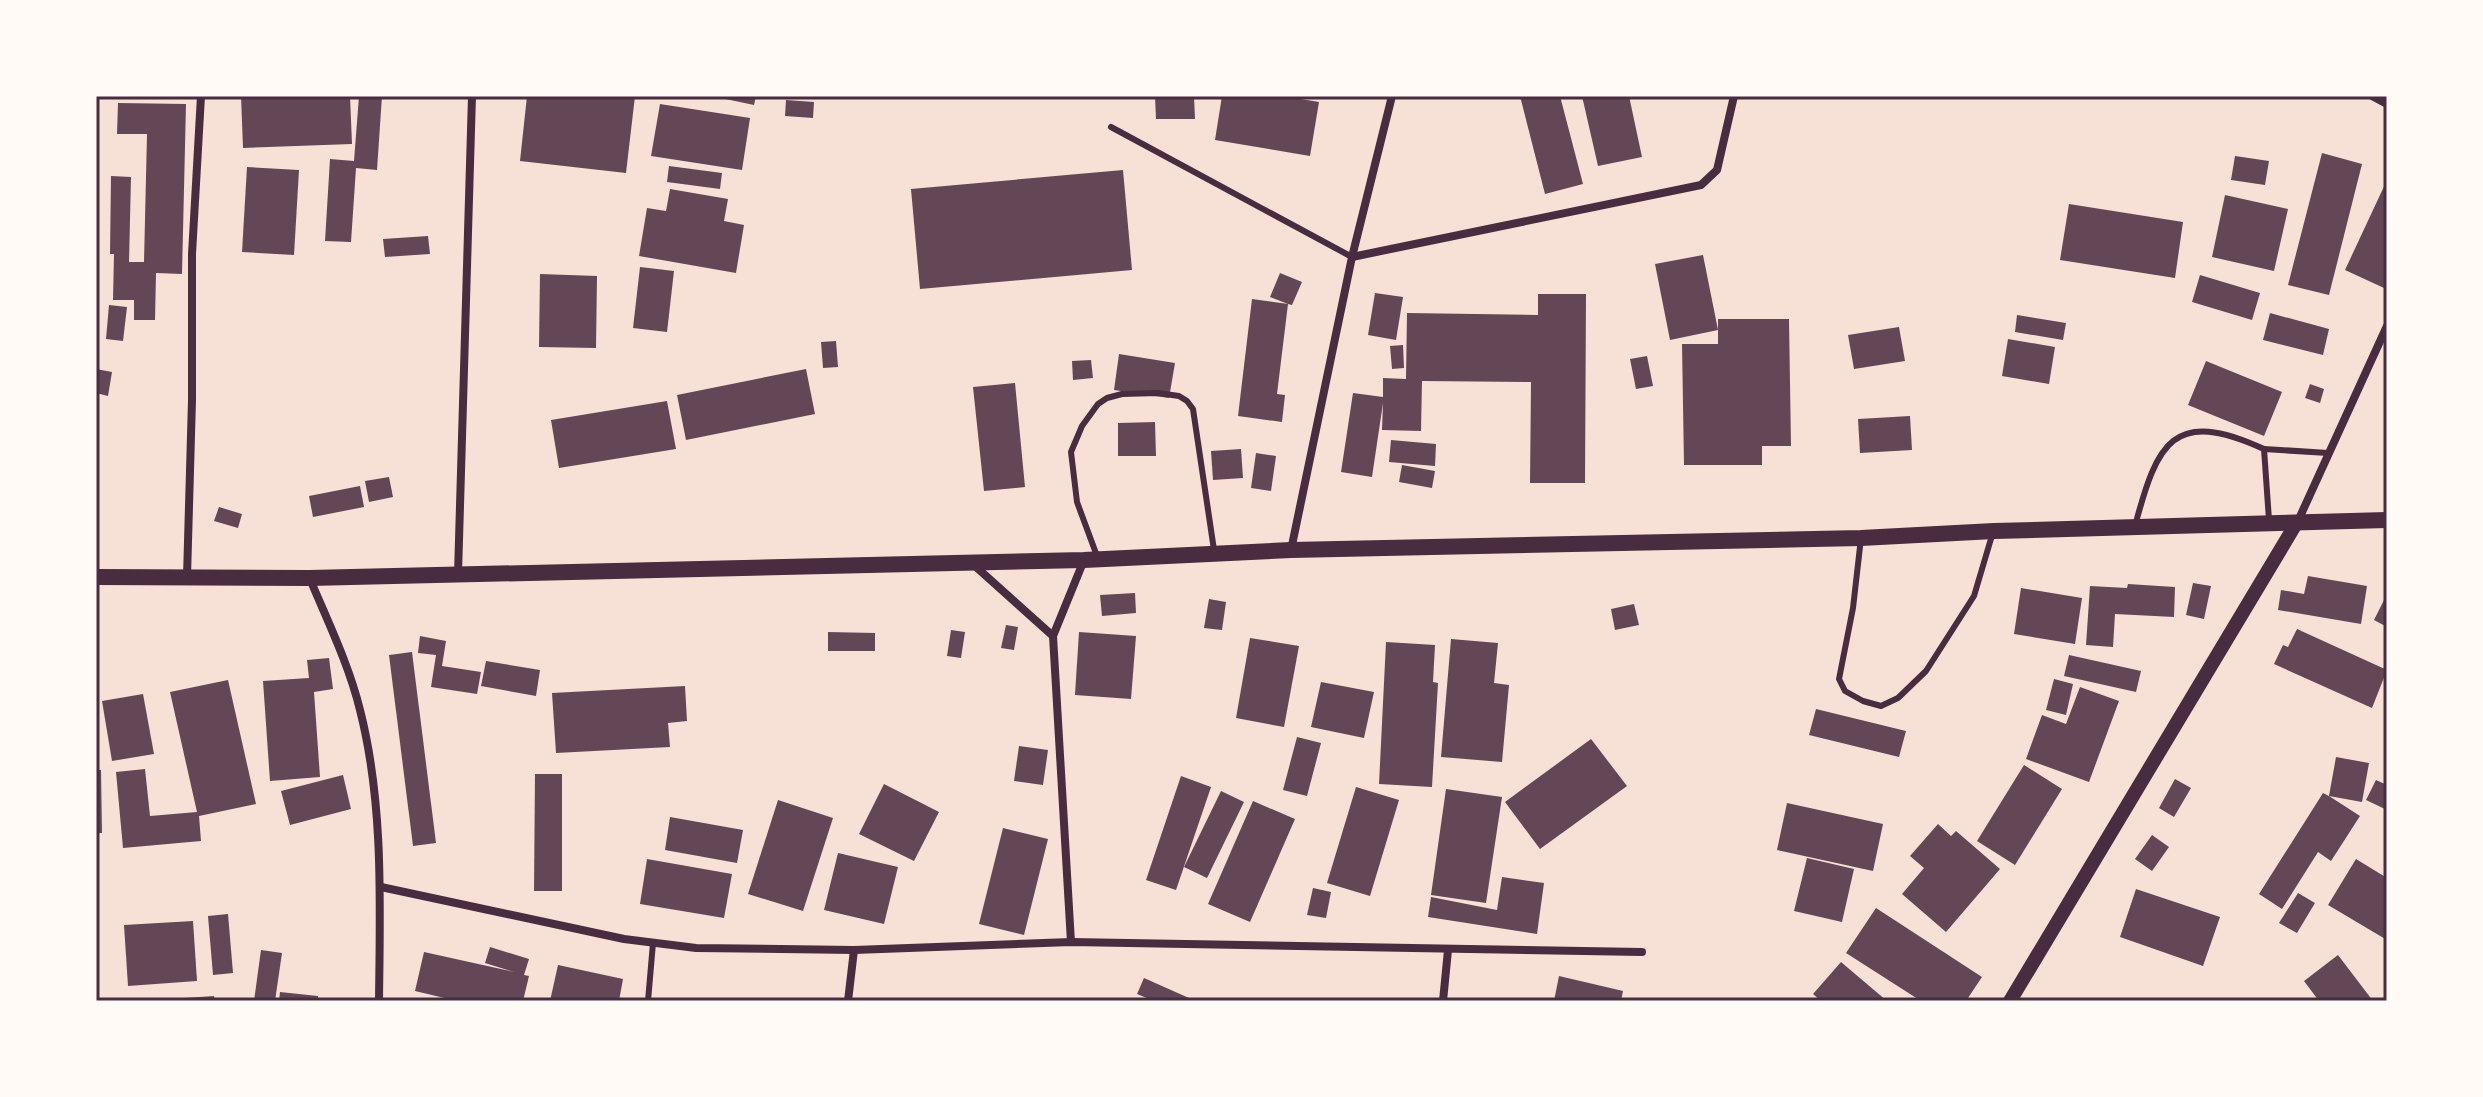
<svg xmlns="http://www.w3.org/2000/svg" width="2483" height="1097" font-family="'DM Sans',sans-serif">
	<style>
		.building { fill: #644757 }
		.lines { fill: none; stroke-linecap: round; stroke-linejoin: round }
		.service { stroke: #4a2c40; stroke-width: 6 }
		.minor { stroke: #4a2c40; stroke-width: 8 }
		.tertiary { stroke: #4a2c40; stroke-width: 14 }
		.secondary { stroke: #4a2c40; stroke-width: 16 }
		.neatline { fill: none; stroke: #4a2c40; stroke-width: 3 }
	</style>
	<rect width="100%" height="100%" fill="#f7e1d7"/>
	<g class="building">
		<polygon points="241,96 350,96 352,144 243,148"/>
		<polygon points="359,96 382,96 377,170 356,168 351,242 325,241 330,159 354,161"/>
		<polygon points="527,96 635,96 626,173 520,161"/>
		<polygon points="711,96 756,96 754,105"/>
		<polygon points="1155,96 1194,96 1195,119 1156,119"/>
		<polygon points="1222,96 1283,96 1319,102 1310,156 1215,140"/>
		<polygon points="1520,96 1560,96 1583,184 1545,194"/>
		<polygon points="1582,96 1629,96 1642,157 1598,166"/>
		<polygon points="786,100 814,102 813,118 785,116"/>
		<polygon points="118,103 186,104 182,274 156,273 155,320 134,320 134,300 113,300 114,254 110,254 111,176 131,177 129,262 144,262 147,134 117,134"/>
		<polygon points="660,104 750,118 742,170 651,156"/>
		<polygon points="2322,153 2362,164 2329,295 2288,285"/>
		<polygon points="2235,156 2269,161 2265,185 2231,180"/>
		<polygon points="669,166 722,173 720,189 667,182"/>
		<polygon points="247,167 299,170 294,255 242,252"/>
		<polygon points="1123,170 1132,270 920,289 911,189"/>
		<polygon points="2387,180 2387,282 2384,288 2345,270"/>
		<polygon points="670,189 728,199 724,221 744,225 736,273 639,256 647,208 666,211"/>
		<polygon points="2225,195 2288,209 2274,271 2212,257"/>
		<polygon points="2069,204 2183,222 2175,278 2060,260"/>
		<polygon points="428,236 430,254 385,257 383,239"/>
		<polygon points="1703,255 1718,330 1718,319 1789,319 1791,446 1762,446 1762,465 1684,465 1682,344 1718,344 1718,330 1670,340 1655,264"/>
		<polygon points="640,267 674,271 667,332 633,328"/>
		<polygon points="1280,273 1302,282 1292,305 1288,304 1277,394 1285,395 1282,422 1238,416 1252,299 1288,304 1270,297"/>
		<polygon points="540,274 597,276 596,348 539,347"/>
		<polygon points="2200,275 2260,293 2252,320 2192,302"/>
		<polygon points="1375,293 1403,297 1396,340 1368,335"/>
		<polygon points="1538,294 1586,294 1585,483 1530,483 1531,382 1422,381 1421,431 1382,430 1383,403 1372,477 1341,472 1353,393 1383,397 1383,378 1406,379 1407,313 1538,315"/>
		<polygon points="109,305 127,307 123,341 106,339"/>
		<polygon points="2270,313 2329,329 2323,355 2263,340"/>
		<polygon points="2017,315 2066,323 2063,340 2015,332"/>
		<polygon points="1899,327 1905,361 1854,369 1848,335"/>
		<polygon points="2008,339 2055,347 2049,384 2002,376"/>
		<polygon points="836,341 838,367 823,368 821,342"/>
		<polygon points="1403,345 1404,368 1392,369 1390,346"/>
		<polygon points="1119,354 1175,363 1169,398 1114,390"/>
		<polygon points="1647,356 1653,386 1636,389 1630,359"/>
		<polygon points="1091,360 1093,378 1073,380 1072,361"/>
		<polygon points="2206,361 2282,392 2264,436 2188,405"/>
		<polygon points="96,369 112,372 108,396 96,393"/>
		<polygon points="806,369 815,414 686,440 677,395"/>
		<polygon points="1015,383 1025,487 984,491 973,387"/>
		<polygon points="2310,384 2324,389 2320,403 2305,398"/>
		<polygon points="667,401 676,449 559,468 551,420"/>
		<polygon points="1910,416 1912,450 1860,453 1858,419"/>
		<polygon points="1155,422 1156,456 1118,456 1118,423"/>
		<polygon points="1391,440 1436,444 1435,466 1389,462"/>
		<polygon points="1241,449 1243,478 1213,480 1211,451"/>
		<polygon points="1256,453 1276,456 1271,491 1251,488"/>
		<polygon points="1402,465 1435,471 1432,488 1399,482"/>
		<polygon points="389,477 393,497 369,502 365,481"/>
		<polygon points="360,486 364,507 313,517 309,496"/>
		<polygon points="219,507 242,514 238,528 214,521"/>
		<polygon points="2308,576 2367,586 2361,624 2278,610 2281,590 2304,594"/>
		<polygon points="2193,583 2211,586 2204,619 2186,615"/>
		<polygon points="2128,584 2175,587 2174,617 2115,614 2113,647 2086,645 2090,586 2127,588"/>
		<polygon points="2021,588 2082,598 2075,644 2014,634"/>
		<polygon points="1135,593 1136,613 1102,616 1100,595"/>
		<polygon points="2385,598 2387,599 2387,627 2374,620"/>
		<polygon points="1209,599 1226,602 1222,630 1204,628"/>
		<polygon points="1634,604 1639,625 1615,630 1611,609"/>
		<polygon points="1006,625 1018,627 1014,650 1001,648"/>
		<polygon points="2297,629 2387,670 2372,708 2274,664 2283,645 2288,647"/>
		<polygon points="951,630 965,632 961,658 947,656"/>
		<polygon points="828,632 875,633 875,651 828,651"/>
		<polygon points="1079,632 1136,636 1131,699 1075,695"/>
		<polygon points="420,636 446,641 442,666 481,672 477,694 431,687 436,655 418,653"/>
		<polygon points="1250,638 1299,646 1284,727 1236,718"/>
		<polygon points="1451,639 1498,643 1494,683 1509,685 1502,762 1441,757"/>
		<polygon points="1386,642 1435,645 1433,682 1438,683 1432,787 1379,784"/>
		<polygon points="412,652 436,843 413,846 389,655"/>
		<polygon points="2069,655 2141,671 2136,692 2064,676"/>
		<polygon points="329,658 333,689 314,692 320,777 270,781 263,681 309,678 307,660"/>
		<polygon points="486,661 540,670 536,696 481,686"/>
		<polygon points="2054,679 2073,684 2066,715 2046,710"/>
		<polygon points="228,680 256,804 199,816 201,841 123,848 116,772 145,769 150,816 197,812 170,692"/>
		<polygon points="1321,682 1374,692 1364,738 1311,727"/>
		<polygon points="685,686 687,721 668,723 670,747 556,753 552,693"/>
		<polygon points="2080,687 2119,701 2089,782 2026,759 2042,715 2066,724"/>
		<polygon points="143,694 154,754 112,761 102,701"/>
		<polygon points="1816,709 1906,731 1899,757 1809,735"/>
		<polygon points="1297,737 1321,743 1307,796 1283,790"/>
		<polygon points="1591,739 1627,786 1540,849 1505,802"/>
		<polygon points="1019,746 1048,750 1043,785 1014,781"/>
		<polygon points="2336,757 2369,763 2362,802 2329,796 2360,816 2331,861 2318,852 2282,909 2259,894 2323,793 2329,796"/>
		<polygon points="2024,765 2062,789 2015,865 1977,841"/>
		<polygon points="96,770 101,770 102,833 96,833"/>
		<polygon points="535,774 562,774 562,891 534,891"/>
		<polygon points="343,775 351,809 290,825 281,791"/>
		<polygon points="1181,776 1211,787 1176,890 1146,880"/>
		<polygon points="2175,779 2191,788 2174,817 2159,808"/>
		<polygon points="2376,780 2387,785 2387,810 2366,800"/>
		<polygon points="884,784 939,812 914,861 859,834"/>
		<polygon points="1356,787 1399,800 1370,896 1327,883"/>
		<polygon points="1446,789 1502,797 1486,903 1431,895"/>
		<polygon points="1221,791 1244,802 1207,878 1184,867"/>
		<polygon points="778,800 833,818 803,911 748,894"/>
		<polygon points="1253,801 1295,819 1250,922 1208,904"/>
		<polygon points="1787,803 1883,824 1873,871 1777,850"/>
		<polygon points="670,817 743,830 737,863 665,850"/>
		<polygon points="1938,824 1951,836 1956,831 2000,869 1946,932 1902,894 1924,868 1910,856"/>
		<polygon points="1003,828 1048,839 1024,935 979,924"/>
		<polygon points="2152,835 2169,847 2152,871 2135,859"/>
		<polygon points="838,853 898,867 884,924 824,910"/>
		<polygon points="1807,858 1854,869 1842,922 1794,911"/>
		<polygon points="647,859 732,874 724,918 640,904"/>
		<polygon points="2356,859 2387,878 2387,940 2328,905"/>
		<polygon points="1502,877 1544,883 1537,934 1428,917 1431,897 1497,910"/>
		<polygon points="1313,888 1331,892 1326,918 1307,915"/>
		<polygon points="2136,889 2220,917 2203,966 2120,937"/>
		<polygon points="2298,893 2315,903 2297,933 2279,923"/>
		<polygon points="1876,908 1982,977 1966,1001 1921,1001 1846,953"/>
		<polygon points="228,914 233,973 213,975 208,916"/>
		<polygon points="193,921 197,981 128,986 124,925"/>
		<polygon points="490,947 529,959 524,975 529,976 523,1001 457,1001 415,991 424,952 514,972 485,963"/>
		<polygon points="261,950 282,953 275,1001 254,1001"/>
		<polygon points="2338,955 2373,1001 2319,1001 2304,981"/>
		<polygon points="1841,962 1887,1001 1821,1001 1813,994"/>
		<polygon points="558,965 623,979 619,1001 550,1001"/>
		<polygon points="1559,976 1623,991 1621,1001 1554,1001"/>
		<polygon points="1144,978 1189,998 1188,1001 1154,1001 1137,994"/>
		<polygon points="280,992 318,996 318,1001 279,1001"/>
		<polygon points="214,996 215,1001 169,1001 169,999"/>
	</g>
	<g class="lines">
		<g class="service">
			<polyline points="1111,127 1352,257"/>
			<polyline points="2264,449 2328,453"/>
			<path d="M2135,526C2157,443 2173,407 2264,449L2269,520"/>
			<polyline points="1861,538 1853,608 1839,679 1845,691 1863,701 1881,706 1898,698 1926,671 1974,596 1993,532"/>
			<polyline points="1097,556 1077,502 1071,452 1082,426 1098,404 1107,398 1122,394 1158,393 1179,396 1187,401 1193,409 1214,550"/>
			<polyline points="648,1001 653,943"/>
		</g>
		<g class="minor">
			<polyline points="2372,96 2387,104"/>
			<polyline points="1352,257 1701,185 1717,170 1734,96"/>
			<polyline points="2298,521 2387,326"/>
			<polyline points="1291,550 1352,257 1392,96"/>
			<polyline points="975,566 1053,636 1071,942"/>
			<polyline points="458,574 472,96"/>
			<polyline points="187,577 192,400 192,254 201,96"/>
			<path d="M310,579C328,622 349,665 360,710C384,804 380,905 379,1001"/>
			<polyline points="1053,636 1084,560"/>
			<polyline points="381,887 624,939 696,948 854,950 1071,942 1642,952"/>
			<polyline points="848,1001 854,950"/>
			<polyline points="1443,1001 1448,950"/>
		</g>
		<polyline class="tertiary" points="2010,1001 2297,522"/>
		<polyline class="secondary" points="96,577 309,578 1084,560 1291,550 1861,538 1994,531 2387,520"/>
	</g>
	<rect width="2483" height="1097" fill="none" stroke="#fffaf5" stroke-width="196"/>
	<rect x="98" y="98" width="2287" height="901" class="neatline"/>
</svg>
